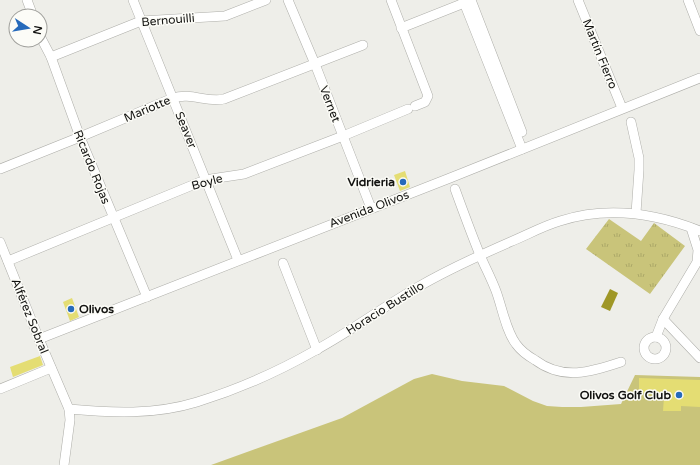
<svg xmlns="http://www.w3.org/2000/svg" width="700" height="465" font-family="'Varela Round',sans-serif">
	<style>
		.grass { fill: #c9c47a }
		.park { fill: url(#park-tufts) }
		.water { fill: #9f9726 }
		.building { fill: #e4dd73 }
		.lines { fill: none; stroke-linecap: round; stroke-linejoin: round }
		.minor-casing { stroke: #aeaea9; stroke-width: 10 }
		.minor { stroke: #fff; stroke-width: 9 }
		.poi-dot { fill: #266abb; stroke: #fcfcf7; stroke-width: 1.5 }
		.labels { text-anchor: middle; stroke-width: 3; stroke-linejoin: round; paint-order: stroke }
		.street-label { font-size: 12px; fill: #131311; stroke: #fcfcf7 }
		.poi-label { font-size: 12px; font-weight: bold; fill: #131311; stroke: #fcfcf7; text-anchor: end }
	</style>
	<defs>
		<pattern id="park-tufts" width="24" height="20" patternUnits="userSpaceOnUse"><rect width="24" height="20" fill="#c9c47a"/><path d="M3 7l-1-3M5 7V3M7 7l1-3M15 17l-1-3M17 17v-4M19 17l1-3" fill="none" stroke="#aca868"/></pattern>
	</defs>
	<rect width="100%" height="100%" fill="#eeeee9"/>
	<polygon class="grass" points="432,374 462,381 504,386 533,401 547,406 562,407 581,407 621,404 635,375 700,377 700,465 211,465 342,418 414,379"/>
	<polygon class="park" points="609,219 641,241 654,223 685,246 650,294 586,249"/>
	<polygon class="water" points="610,289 618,293 610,311 601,307"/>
	<g class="building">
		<polygon points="405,171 410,187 400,191 394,175"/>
		<polygon points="72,298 79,317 70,321 63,302"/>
		<polygon points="40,356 43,365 13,377 10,367"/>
		<polygon points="639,378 700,380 700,407 681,406 681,411 663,411 664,397 658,397 658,393 639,393"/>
	</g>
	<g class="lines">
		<defs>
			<g id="minor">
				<polyline points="27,0 33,16"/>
				<polyline points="133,0 238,260"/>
				<polyline points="288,0 315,64 371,208"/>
				<polyline points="391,0 428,96 425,102 415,106"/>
				<polyline points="463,0 522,149"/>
				<polyline points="471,0 522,132"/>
				<polyline points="578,0 622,108"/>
				<polyline points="688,0 700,31"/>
				<polyline points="401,28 469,1"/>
				<polyline points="40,36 51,57 80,137 147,297"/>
				<polyline points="51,57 141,21 225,16 266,0"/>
				<polyline points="631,122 639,158 639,170 636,213"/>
				<path d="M0,169L80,137L173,98C191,92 207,103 224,99L363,45"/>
				<path d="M455,189C463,211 471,233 480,255C485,267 491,278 496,291C502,307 506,331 516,344C521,351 528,356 535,360C563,381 591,372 621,362"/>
				<polyline points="0,242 39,339 69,409 70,420 64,465"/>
				<polyline points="8,261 200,182 211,179 244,174 343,136 408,109"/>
				<polyline points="283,263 317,350"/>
				<polyline points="663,319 700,358"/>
				<polyline points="656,337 663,319 697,262 698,250 691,228"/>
				<circle cx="655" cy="348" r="11"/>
				<polyline points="39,339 450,178 700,78"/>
				<polyline points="0,389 51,368"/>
				<path d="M69,409C112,413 155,415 197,402C236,390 281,370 316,350C351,331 383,307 418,287C447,270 478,256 510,242C527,235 543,226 560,221C607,206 655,213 700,231"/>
			</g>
		</defs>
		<use href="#minor" class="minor-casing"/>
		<use href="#minor" class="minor"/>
	</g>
	<g class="poi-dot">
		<circle cx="403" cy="182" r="4"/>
		<circle cx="71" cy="309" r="4"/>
		<circle cx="679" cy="395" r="4"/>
	</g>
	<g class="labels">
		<g class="street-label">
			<text transform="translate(168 20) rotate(-5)" y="4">Bernouilli</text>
			<text transform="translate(600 54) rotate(68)" y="4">Martín Fierro</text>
			<text transform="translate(330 104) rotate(69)" y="4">Vernet</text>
			<text transform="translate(147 109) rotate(-23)" y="4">Mariotte</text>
			<text transform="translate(186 130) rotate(68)" y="4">Seaver</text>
			<text transform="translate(92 167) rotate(68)" y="4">Ricardo Rojas</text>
			<text transform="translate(207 182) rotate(-15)" y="4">Boyle</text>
			<text transform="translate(369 209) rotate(-21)" y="4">Avenida Olivos</text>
			<text transform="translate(385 308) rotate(-32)" y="4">Horacio Bustillo</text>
			<text transform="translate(30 316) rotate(68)" y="4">Alférez Sobral</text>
		</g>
		<g class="poi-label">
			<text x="395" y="186">Vidrieria</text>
			<text x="79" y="313" text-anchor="start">Olivos</text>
			<text x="671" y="399">Olivos Golf Club</text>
		</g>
	</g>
	<g transform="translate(28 28) rotate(102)"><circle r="19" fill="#fcfcf7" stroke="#9f9f9b"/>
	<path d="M0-3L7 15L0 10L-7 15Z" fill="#266abb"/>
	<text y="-6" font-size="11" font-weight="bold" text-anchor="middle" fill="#131311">N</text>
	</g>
</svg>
